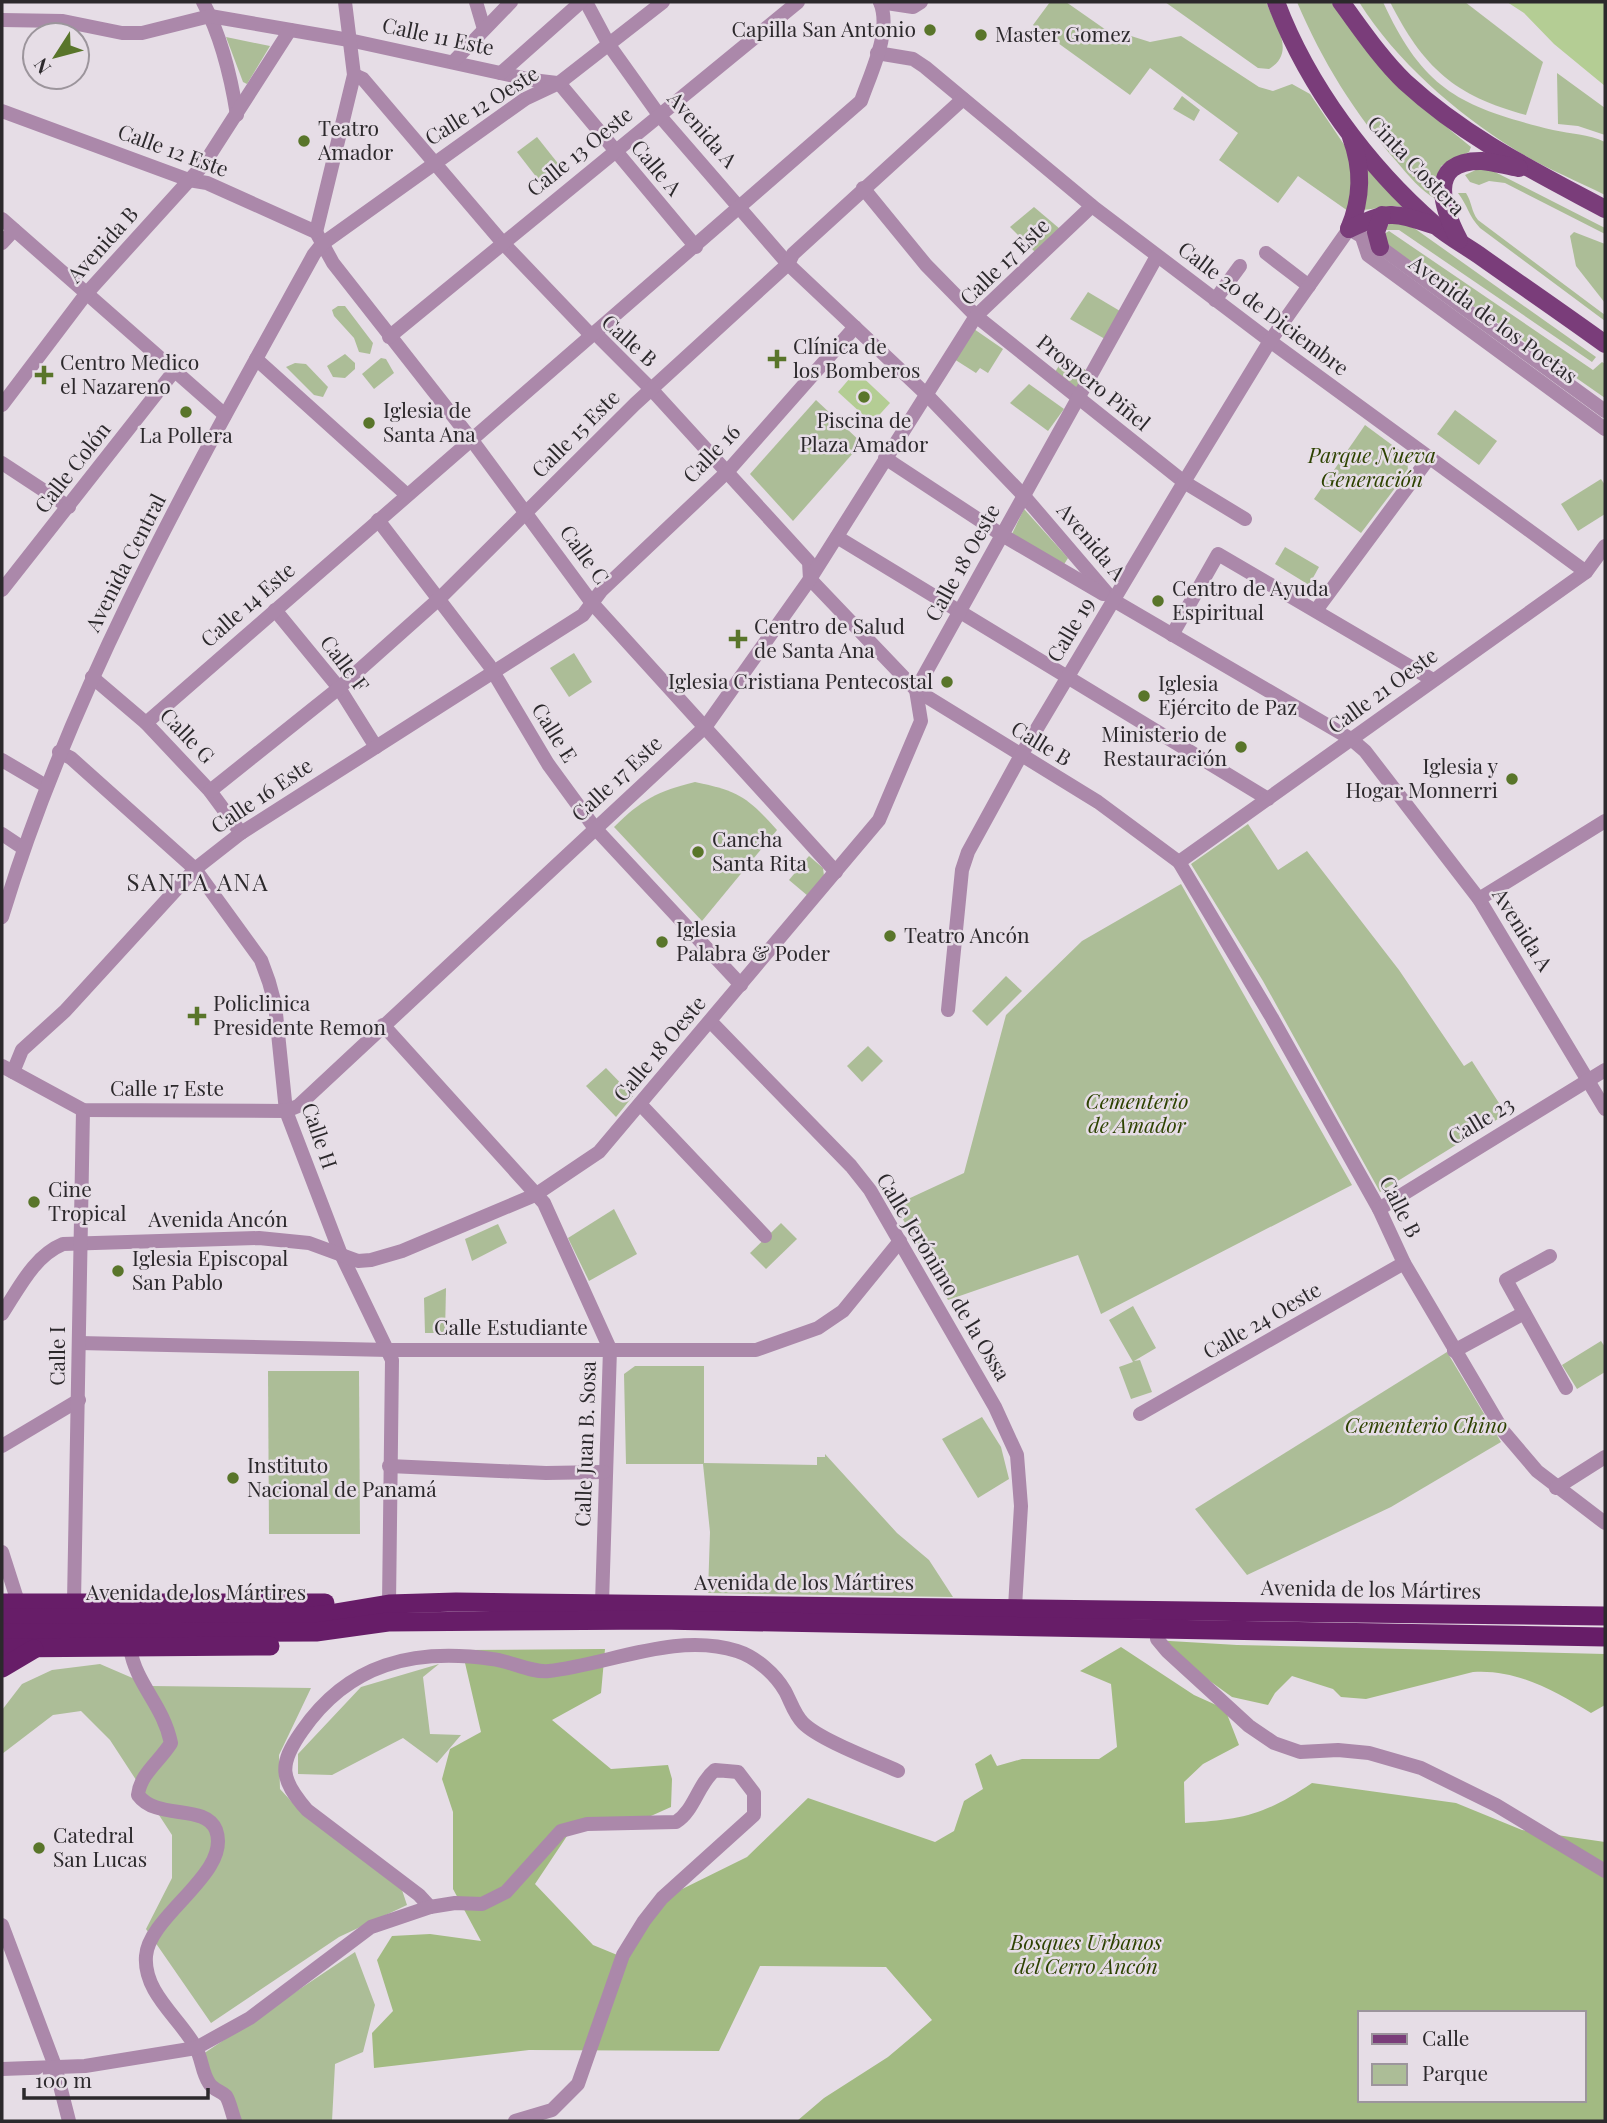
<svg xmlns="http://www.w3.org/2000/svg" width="1607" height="2123" font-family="'Playfair Display',serif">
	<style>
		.green { fill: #acbd97 }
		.forest { fill: #a2ba82; fill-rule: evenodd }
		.water { fill: #b4cd94 }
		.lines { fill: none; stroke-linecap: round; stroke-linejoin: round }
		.minor { stroke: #ab88aa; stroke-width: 14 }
		.major { stroke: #7a3d7a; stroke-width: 18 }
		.highway { stroke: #671d68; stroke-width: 19 }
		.poi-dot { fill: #59752a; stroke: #e6dde6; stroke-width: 2.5 }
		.labels { text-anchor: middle; stroke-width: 5; stroke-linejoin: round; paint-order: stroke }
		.poi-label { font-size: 21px; fill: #2c292c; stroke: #e6dde6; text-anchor: start }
		.street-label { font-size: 21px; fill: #2c292c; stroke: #e6dde6 }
		.park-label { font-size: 21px; font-style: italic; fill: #2d4201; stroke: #e6dde6 }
		.quarter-label { font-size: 24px; letter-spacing: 2px; fill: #2c292c; stroke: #e6dde6 }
	</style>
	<rect width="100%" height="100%" fill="#e6dde6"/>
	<g class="green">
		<polygon points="1050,2 1066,2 1129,46 1131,36 1150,42 1181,36 1259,87 1273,91 1292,84 1310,94 1347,149 1354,176 1348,211 1298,176 1278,203 1219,160 1238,133 1150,68 1130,95 1033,25"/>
		<path d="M1165,2H1266C1275,25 1297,52 1269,69L1258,68Z"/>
		<path d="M1297,2H1331C1371,57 1418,105 1471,147L1469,152L1441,166L1436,199C1421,191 1408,175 1397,162C1355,114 1322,61 1297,2Z"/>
		<path d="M1359,2H1383C1424,91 1461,107 1553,130C1571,134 1588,134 1605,142V195C1575,180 1542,167 1514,149C1455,112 1396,61 1359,2Z"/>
		<path d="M1390,2H1465L1543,62L1526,115C1454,96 1423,67 1390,2Z"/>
		<polygon points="226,37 270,46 247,84 243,82"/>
		<polygon points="1557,73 1605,108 1605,135 1578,126 1558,124"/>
		<polygon points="1182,96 1200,110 1194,121 1173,109"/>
		<polygon points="537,137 564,171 544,187 517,152"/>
		<polygon points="1365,165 1407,208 1396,206 1363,210"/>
		<polygon points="1480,168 1493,171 1605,228 1605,234 1505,183 1489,181 1479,185 1470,182 1465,175"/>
		<path d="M1458,193H1466C1472,202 1471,211 1478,220L1605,315V321L1480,228C1468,215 1468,206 1458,193Z"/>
		<polygon points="1034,207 1060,229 1036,253 1010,227"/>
		<polygon points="1394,220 1414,228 1596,357 1592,362 1399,230 1382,230"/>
		<polygon points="1389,231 1593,370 1602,362 1605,364 1605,398 1386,245 1384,234"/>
		<polygon points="1574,232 1605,244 1605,303 1576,266 1570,236"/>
		<polygon points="1088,292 1120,311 1105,339 1070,319"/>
		<polygon points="338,306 345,306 373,343 370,354 359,352 354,338 334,316 332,310"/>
		<polygon points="974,329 1003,349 988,373 980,368 976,373 954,359"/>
		<polygon points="345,354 355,363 355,369 345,378 333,377 327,366"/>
		<polygon points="1065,356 1087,371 1076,390 1055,372"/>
		<polygon points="381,358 386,359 394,373 374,389 362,374"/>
		<polygon points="295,363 306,364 328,387 323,397 314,395 286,367"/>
		<polygon points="1029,384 1064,409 1048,431 1010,403"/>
		<polygon points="816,400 862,443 793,521 750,474"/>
		<polygon points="1455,410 1497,441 1479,465 1437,434"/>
		<polygon points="1365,425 1407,456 1408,471 1361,533 1314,499"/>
		<polygon points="1601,479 1605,485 1605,514 1578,531 1561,504"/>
		<polygon points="1024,509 1068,558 1063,566 1011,536"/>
		<polygon points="1285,547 1319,567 1309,585 1275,564"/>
		<polygon points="574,653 592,682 569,697 550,668"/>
		<path d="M695,782C739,791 747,797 777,830L702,921L614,827C641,800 658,791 695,782Z"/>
		<polygon points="1248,824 1278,870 1307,851 1399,970 1464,1066 1472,1061 1506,1114 1380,1192 1263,981 1191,864"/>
		<polygon points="809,856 823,868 824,876 808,896 789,880"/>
		<polygon points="1181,884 1352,1185 1101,1314 1078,1255 948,1300 895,1205 964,1173 1006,1015 1082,941"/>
		<polygon points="1006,976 1022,991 987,1026 972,1011"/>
		<polygon points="868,1046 883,1061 862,1082 847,1066"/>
		<polygon points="606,1068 633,1096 616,1117 586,1086"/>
		<polygon points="614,1209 637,1254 589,1281 568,1238"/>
		<polygon points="781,1223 797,1239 766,1269 750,1253"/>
		<polygon points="498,1224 507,1243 472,1261 465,1239"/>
		<polygon points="446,1288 445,1333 425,1333 424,1298"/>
		<polygon points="1133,1306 1156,1348 1134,1361 1140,1360 1152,1392 1131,1399 1119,1367 1133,1362 1109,1320"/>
		<polygon points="1601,1341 1605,1347 1605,1372 1577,1389 1562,1365"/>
		<polygon points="1447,1352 1501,1442 1391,1507 1247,1575 1195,1509"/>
		<polygon points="635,1366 704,1366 704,1463 817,1465 817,1457 825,1457 825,1454 897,1533 929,1560 953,1597 708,1593 710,1532 703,1464 626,1464 624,1374"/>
		<polygon points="268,1371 359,1371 360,1534 269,1534"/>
		<polygon points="982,1417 1001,1447 1009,1479 978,1498 942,1439"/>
		<polygon points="100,1664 151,1686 311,1688 279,1755 280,1789 303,1814 402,1890 407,1905 339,1937 211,2023 146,1929 172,1878 172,1835 110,1740 81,1711 53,1715 2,1754 2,1710 22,1684 52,1670"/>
		<polygon points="439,1664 423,1677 430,1734 461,1735 437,1763 403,1738 332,1775 298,1774 298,1754 361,1687"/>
		<polygon points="355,1952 375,2005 363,2052 335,2064 332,2121 233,2121 207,2075 203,2054"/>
	</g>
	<g class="forest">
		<path d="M1153,1640L1237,1645L1605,1654V1705L1591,1713C1555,1691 1517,1669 1473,1672L1366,1699L1341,1697L1333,1689L1292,1676L1275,1693L1268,1705L1232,1697Z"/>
		<path d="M1121,1647L1194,1695L1225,1709L1239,1745L1203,1764L1184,1782L1185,1823C1241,1820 1265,1815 1312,1783L1456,1803L1522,1830L1605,1842V2121H797L824,2098L888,2057L932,2020L886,1967L760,1966L719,2051L529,2050L374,2068L372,2033L393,2011L377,1960L392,1936L430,1934L481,1941L453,1889V1812L442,1779L450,1749L481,1732L462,1650L605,1649L601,1693L552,1720L611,1769L668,1765L672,1779L671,1807L633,1824L573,1827L535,1884L593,1945L627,1959L666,1897L747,1857L808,1798L935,1842L954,1831L964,1801L983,1789L975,1764L991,1754L997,1766L1022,1759H1099L1117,1747L1111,1684L1080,1671ZM1360,2013H1584V2100H1360Z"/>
	</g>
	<g class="water">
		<polygon points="1507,2 1605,2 1605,86 1554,44 1524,13"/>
		<polygon points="856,371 890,403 872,423 838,392"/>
	</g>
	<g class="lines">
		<g class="minor">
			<path d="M203,2C221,36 231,77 237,115"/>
			<polyline points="476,2 484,29"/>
			<polyline points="586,2 609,45 659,115 788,264 927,395 1024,496 1113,600 1351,739 1365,751 1479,899 1605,1109"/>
			<polyline points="880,2 913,7 921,2"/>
			<polyline points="2,20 63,21 122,33 142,33 210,16 349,40 532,80 557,83"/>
			<polyline points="877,53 913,59 925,67 1092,206 1270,341 1586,572"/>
			<polyline points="454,61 511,2"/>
			<polyline points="501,73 581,2"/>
			<polyline points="354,75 363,79 502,242 588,332 596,334 652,390 809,562 810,579 916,690 1098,802 1179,862 1272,1018 1379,1209 1404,1263 1503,1431 1537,1471 1605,1523"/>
			<polyline points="559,83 696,247"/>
			<polyline points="2,111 189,180 207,183 316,232 333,263 471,439 592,603 836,872"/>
			<polyline points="863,188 926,265 976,316 1184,482 1245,519"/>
			<polyline points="2,219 225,415"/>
			<polyline points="316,232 354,75 345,2"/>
			<polyline points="1363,240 1368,255 1605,429"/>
			<polyline points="2,243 14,230"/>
			<polyline points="1266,253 1309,286"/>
			<polyline points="1215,300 1240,266"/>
			<polyline points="389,337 798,2"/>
			<polyline points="256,359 407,495"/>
			<polyline points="2,405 86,294 204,164 290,30"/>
			<polyline points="885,458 1002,535 1103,594"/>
			<polyline points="2,463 69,507"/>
			<polyline points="378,520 489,665 548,764 594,827 741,985"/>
			<polyline points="837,537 1268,799"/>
			<polyline points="2,590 175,370"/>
			<polyline points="1317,609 1429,458"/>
			<polyline points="275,610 339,688 376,747"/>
			<polyline points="1172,635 1218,554 1433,680"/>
			<polyline points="92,677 146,723 210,791 241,833"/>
			<path d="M146,723L861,101C871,72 892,31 880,2"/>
			<polyline points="59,752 71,758 195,869 261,960 269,982 275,1004 286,1111 340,1252 392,1360 389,1604"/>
			<polyline points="2,760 46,786"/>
			<polyline points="210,791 339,688 440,598 635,404 788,264 793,254 963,99"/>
			<polyline points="2,834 23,848"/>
			<polyline points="1179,862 1586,572 1605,546"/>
			<polyline points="1479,899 1605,821"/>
			<path d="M2,917C73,682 196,468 314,254L322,244L525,99L559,83L663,2"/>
			<polyline points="948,1010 962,870 968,852 1020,757 1184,482 1270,341 1349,229 1380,247 1605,411"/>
			<polyline points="711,1022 851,1166 870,1190 995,1407 1017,1455 1021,1506 1015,1607"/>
			<polyline points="383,1025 544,1203 610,1349 602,1603"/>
			<polyline points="2,1066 83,1110 286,1111 298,1106 706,726 810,579 976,316 1092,206"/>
			<polyline points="13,1072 22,1050 65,1011 195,869 241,833 583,615 601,591 727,472 855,327"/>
			<polyline points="641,1105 765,1236"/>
			<polyline points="1379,1209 1605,1070"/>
			<polyline points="1550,1256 1506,1280 1566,1388"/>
			<path d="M2,1314C19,1288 34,1256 63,1244L259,1238L309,1243L358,1261L371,1260L402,1251L535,1195L599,1152L879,820L921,721L916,690L1157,256"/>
			<polyline points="79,1343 389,1350 756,1350 818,1328 843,1311 900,1241"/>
			<polyline points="1454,1351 1524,1313"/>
			<polyline points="1140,1414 1404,1263"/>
			<polyline points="2,1446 79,1400"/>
			<polyline points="389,1466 546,1473 604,1472"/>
			<polyline points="1556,1488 1605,1457"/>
			<polyline points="2,1552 18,1602"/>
			<polyline points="74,1602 83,1110"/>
			<polyline points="1157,1629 1157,1639 1167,1651 1249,1726 1274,1743 1300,1752 1338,1750 1369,1753 1421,1768 1496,1805 1605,1871"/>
			<path d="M130,1648C136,1685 163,1704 171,1743C160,1761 140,1774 138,1795C157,1821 205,1803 216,1830C232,1873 149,1915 146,1956C143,1993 181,2019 196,2048C202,2059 202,2073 209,2083C213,2090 221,2091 226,2096C230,2102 232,2114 235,2121"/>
			<path d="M430,1907L419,1895L307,1810C280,1779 278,1765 302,1731C349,1663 414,1648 492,1659C511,1661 531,1673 549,1671C610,1664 676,1632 737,1651C756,1657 775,1674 785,1691C791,1702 794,1714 803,1723C820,1740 874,1760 898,1771"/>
			<polyline points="2,1925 55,2066 69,2121"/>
			<path d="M2,2069L85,2066L196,2048L250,2018L371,1927L430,1907L455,1903L482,1904L506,1892L561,1831L587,1824L676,1822C694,1811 698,1784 715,1770L738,1772L754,1793V1815L662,1898L644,1921L623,1955L578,2084L552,2110L515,2121"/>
		</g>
		<g class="major">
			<path d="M1276,2C1307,85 1368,167 1435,225C1450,238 1468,247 1483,258C1524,287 1565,315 1605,344"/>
			<path d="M1341,2C1361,29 1381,59 1405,82C1466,138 1534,171 1605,209"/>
			<path d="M1349,229C1362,198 1363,169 1351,137"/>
			<path d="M1349,229C1389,211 1391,211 1433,225"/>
			<path d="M1459,240C1443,209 1425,160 1482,161C1494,162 1507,166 1519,168"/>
			<polyline points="1380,247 1376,232 1382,215"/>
		</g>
		<g class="highway">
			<polyline points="2,1603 325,1603"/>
			<polyline points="4,1618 270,1619 323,1615 389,1604 456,1602 1605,1616"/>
			<polyline points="5,1633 316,1632 388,1622 658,1620 1605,1637"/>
			<polyline points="2,1648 270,1646"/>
			<polyline points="2,1668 34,1649"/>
		</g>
	</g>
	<g class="poi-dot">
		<circle cx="930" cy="30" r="7"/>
		<circle cx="981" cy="35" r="7"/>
		<circle cx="304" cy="141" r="7"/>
		<path d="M773.5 348.5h7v7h7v7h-7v7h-7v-7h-7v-7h7z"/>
		<path d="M40.5 364.5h7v7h7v7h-7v7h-7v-7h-7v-7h7z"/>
		<circle cx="864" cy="397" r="7"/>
		<circle cx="186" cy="412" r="7"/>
		<circle cx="369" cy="423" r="7"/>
		<circle cx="1158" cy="601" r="7"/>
		<path d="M734.5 628.5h7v7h7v7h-7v7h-7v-7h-7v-7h7z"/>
		<circle cx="947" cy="682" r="7"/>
		<circle cx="1144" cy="696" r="7"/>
		<circle cx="1241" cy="747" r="7"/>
		<circle cx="1512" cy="779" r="7"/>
		<circle cx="698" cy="852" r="7"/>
		<circle cx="890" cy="936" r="7"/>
		<circle cx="662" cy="942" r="7"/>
		<path d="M193.5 1005.5h7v7h7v7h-7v7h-7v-7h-7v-7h7z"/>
		<circle cx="34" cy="1202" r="7"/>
		<circle cx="118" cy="1271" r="7"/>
		<circle cx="233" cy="1478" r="7"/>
		<circle cx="39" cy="1848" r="7"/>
	</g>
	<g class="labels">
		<g class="poi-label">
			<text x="916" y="37" text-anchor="end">Capilla San Antonio</text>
			<text x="995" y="42">Master Gomez</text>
			<text x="318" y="136">Teatro<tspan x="318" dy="24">Amador</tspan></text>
			<text x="793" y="354">Clínica de<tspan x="793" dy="24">los Bomberos</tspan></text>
			<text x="60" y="370">Centro Medico<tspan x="60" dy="24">el Nazareno</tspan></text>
			<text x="383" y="418">Iglesia de<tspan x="383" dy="24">Santa Ana</tspan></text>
			<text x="864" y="428" text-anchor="middle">Piscina de<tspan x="864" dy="24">Plaza Amador</tspan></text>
			<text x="186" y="443" text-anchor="middle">La Pollera</text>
			<text x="1172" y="596">Centro de Ayuda<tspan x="1172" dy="24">Espiritual</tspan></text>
			<text x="754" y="634">Centro de Salud<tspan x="754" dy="24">de Santa Ana</tspan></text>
			<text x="933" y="689" text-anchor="end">Iglesia Cristiana Pentecostal</text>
			<text x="1158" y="691">Iglesia<tspan x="1158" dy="24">Ejército de Paz</tspan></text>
			<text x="1227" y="742" text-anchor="end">Ministerio de<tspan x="1227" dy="24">Restauración</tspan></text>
			<text x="1498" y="774" text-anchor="end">Iglesia y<tspan x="1498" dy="24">Hogar Monnerri</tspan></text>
			<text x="712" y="847">Cancha<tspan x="712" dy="24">Santa Rita</tspan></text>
			<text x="676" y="937">Iglesia<tspan x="676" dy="24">Palabra &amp; Poder</tspan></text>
			<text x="904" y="943">Teatro Ancón</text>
			<text x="213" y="1011">Policlinica<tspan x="213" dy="24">Presidente Remon</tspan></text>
			<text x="48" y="1197">Cine<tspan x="48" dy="24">Tropical</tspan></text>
			<text x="132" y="1266">Iglesia Episcopal<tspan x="132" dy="24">San Pablo</tspan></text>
			<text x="247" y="1473">Instituto<tspan x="247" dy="24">Nacional de Panamá</tspan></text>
			<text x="53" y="1843">Catedral<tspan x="53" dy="24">San Lucas</tspan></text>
		</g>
		<g class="street-label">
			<text transform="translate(438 37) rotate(12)" y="7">Calle 11 Este</text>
			<text transform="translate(482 106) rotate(-32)" y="7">Calle 12 Oeste</text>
			<text transform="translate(702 130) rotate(49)" y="7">Avenida A</text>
			<text transform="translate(173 151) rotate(20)" y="7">Calle 12 Este</text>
			<text transform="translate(580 152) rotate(-39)" y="7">Calle 13 Oeste</text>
			<text transform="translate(1416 166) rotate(46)" y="7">Cinta Costera</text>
			<text transform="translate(656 168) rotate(50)" y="7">Calle A</text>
			<text transform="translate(103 245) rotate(-48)" y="7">Avenida B</text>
			<text transform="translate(1005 262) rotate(-44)" y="7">Calle 17 Este</text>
			<text transform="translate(1263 309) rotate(37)" y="7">Calle 20 de Diciembre</text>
			<text transform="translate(1493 320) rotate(36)" y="7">Avenida de los Poetas</text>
			<text transform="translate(629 341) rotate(42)" y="7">Calle B</text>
			<text transform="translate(1093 383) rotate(39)" y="7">Prospero Piñel</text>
			<text transform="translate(576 434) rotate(-45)" y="7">Calle 15 Este</text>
			<text transform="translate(712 454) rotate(-46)" y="7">Calle 16</text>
			<text transform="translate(73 468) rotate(-52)" y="7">Calle Colón</text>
			<text transform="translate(1091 542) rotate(50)" y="7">Avenida A</text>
			<text transform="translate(584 555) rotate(54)" y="7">Calle C</text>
			<text transform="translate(126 563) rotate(-63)" y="7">Avenida Central</text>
			<text transform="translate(963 563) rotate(-61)" y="7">Calle 18 Oeste</text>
			<text transform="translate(248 605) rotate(-41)" y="7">Calle 14 Este</text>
			<text transform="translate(1071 630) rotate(-59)" y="7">Calle 19</text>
			<text transform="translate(344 664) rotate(53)" y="7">Calle F</text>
			<text transform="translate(1383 691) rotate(-36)" y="7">Calle 21 Oeste</text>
			<text transform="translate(554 733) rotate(58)" y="7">Calle E</text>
			<text transform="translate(187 736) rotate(46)" y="7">Calle G</text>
			<text transform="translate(1041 744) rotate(31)" y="7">Calle B</text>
			<text transform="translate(617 779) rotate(-43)" y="7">Calle 17 Este</text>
			<text transform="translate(262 796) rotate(-34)" y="7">Calle 16 Este</text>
			<text transform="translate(1522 930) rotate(58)" y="7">Avenida A</text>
			<text transform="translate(660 1049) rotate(-50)" y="7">Calle 18 Oeste</text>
			<text x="167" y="1096">Calle 17 Este</text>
			<text transform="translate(1481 1121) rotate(-31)" y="7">Calle 23</text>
			<text transform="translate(319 1136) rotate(71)" y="7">Calle H</text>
			<text transform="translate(1400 1207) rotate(63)" y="7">Calle B</text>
			<text x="218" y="1227">Avenida Ancón</text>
			<text transform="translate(943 1277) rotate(59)" y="7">Calle Jerónimo de la Ossa</text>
			<text transform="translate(1262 1321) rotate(-30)" y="7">Calle 24 Oeste</text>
			<text x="511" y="1335">Calle Estudiante</text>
			<text transform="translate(58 1356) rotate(-90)" y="7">Calle I</text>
			<text transform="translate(586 1444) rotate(-88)" y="7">Calle Juan B. Sosa</text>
			<text x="804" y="1590">Avenida de los Mártires</text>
			<text transform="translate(1371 1590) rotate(1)" y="7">Avenida de los Mártires</text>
			<text x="196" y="1600">Avenida de los Mártires</text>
		</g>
		<g class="park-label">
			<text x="1372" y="463">Parque Nueva<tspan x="1372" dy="24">Generación</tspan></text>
			<text x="1137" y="1109">Cementerio<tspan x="1137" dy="24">de Amador</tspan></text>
			<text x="1426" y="1433">Cementerio Chino</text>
			<text x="1086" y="1950">Bosques Urbanos<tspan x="1086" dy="24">del Cerro Ancón</tspan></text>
		</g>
		<g class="quarter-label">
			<text x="198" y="891">SANTA ANA</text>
		</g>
	</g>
	<rect width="1607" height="2123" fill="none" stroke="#2c292c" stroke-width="7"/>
	<rect x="1358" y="2011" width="228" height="91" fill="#e6dde6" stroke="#9c959c" stroke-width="2"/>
	<rect x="1372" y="2034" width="35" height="10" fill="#7a3d7a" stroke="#9c959c" stroke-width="2"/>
	<text x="1422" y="2046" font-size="21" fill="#2c292c">Calle</text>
	<rect x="1372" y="2064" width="35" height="21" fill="#acbd97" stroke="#9c959c" stroke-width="2"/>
	<text x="1422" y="2081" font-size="21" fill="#2c292c">Parque</text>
	<g transform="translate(56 56) rotate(234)"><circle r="33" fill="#e6dde6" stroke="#9c959c" stroke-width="2"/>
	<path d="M0-5L12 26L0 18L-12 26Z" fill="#59752a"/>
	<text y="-10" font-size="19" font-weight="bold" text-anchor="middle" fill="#2c292c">N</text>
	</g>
	<path d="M24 2088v10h184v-10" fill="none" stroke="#2c292c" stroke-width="3.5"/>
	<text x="35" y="2088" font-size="21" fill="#2c292c" stroke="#e6dde6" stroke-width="5" paint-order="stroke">100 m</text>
</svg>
